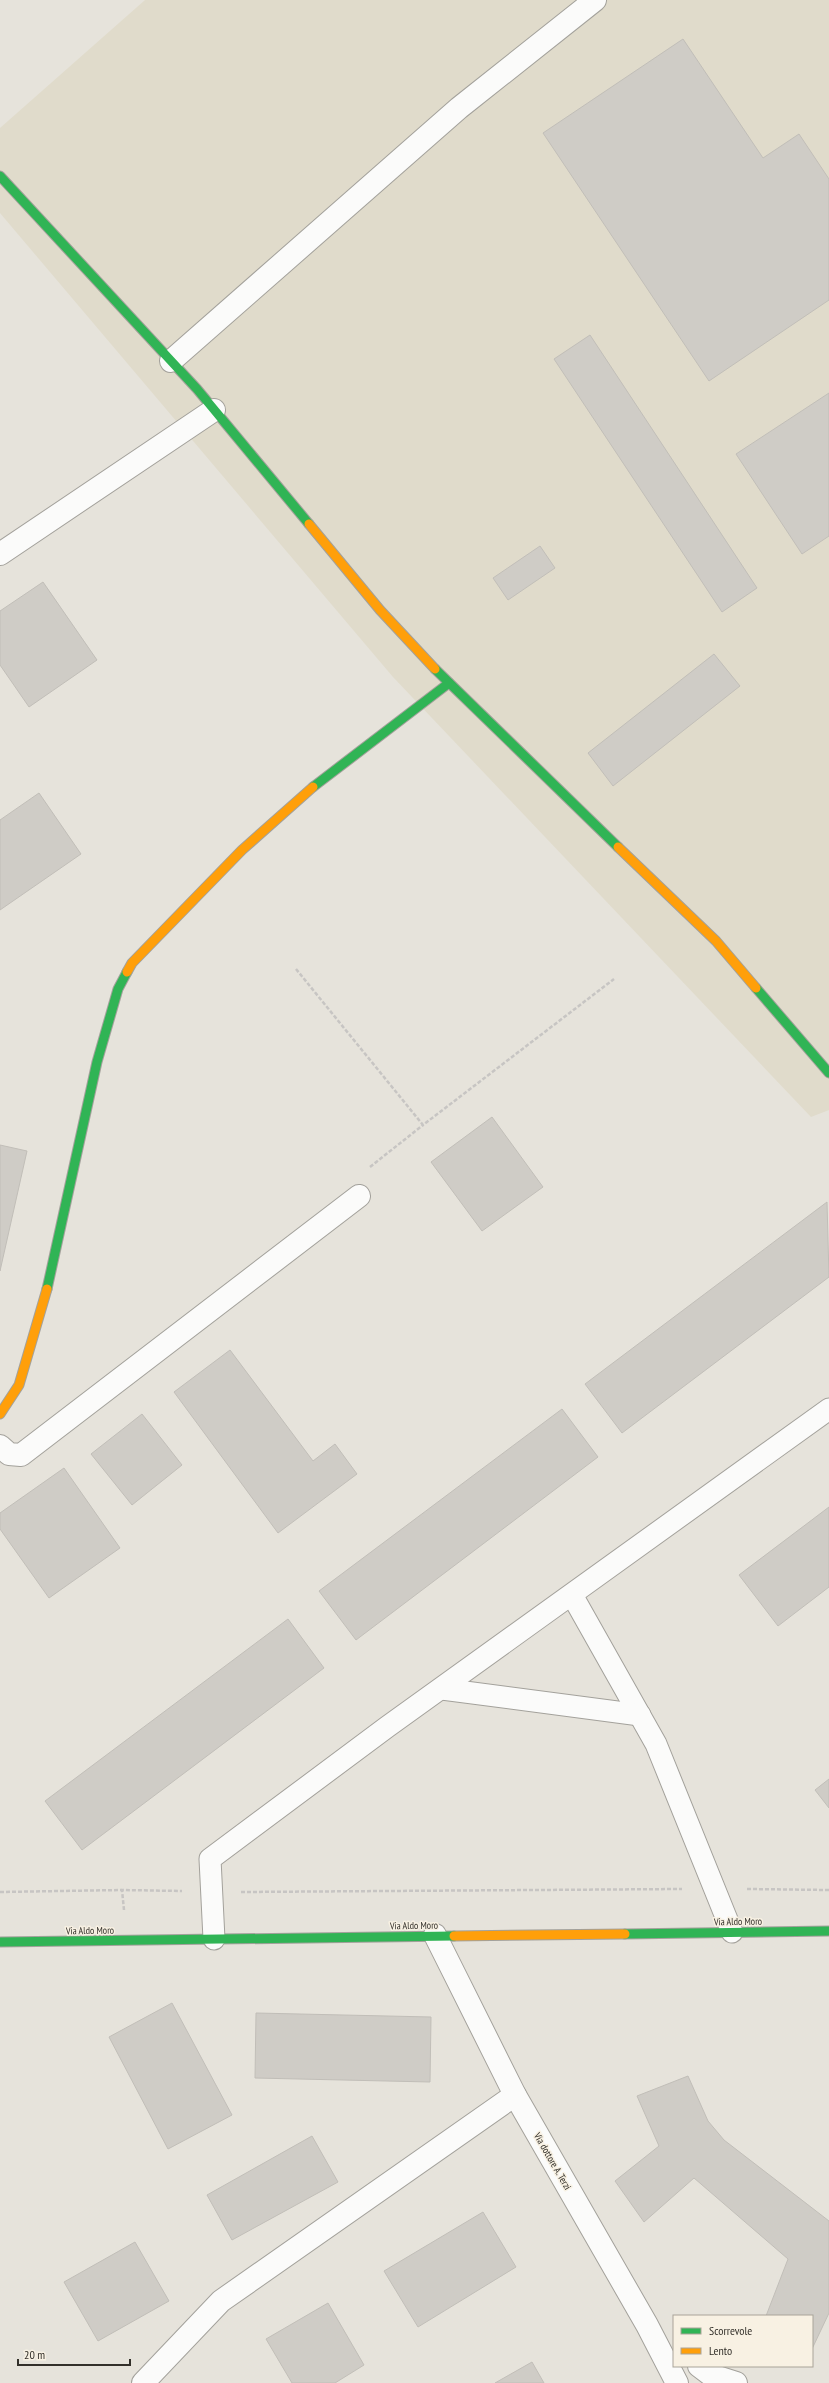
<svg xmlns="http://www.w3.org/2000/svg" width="829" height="2383" font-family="'PT Sans Narrow',sans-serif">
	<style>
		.built { fill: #e0dbcb }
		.building { fill: #cfccc6; stroke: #c1beb8 }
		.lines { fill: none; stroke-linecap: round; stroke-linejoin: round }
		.lane-casing { stroke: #a3a19b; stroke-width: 23 }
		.street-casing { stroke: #a3a19b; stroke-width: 24 }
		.fast-casing { stroke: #a3a19b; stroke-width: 11 }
		.slow-casing { stroke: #a3a19b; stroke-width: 11 }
		.path { stroke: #c7c5c3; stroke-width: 2.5; stroke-dasharray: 4 2; stroke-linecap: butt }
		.lane { stroke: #fbfbfa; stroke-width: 21 }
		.street { stroke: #fbfbfa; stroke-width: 22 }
		.fast { stroke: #30b455; stroke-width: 9 }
		.slow { stroke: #ff9f0a; stroke-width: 9 }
		.labels { text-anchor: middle; stroke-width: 3; stroke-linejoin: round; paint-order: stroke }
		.street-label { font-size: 10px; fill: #33302a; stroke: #f8f1e3 }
	</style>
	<rect width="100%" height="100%" fill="#e6e3db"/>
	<polygon class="built" points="145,0 829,0 829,1110 811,1117 393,677 0,213 0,128"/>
	<g class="building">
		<polygon points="683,39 763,158 799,134 829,179 829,300 709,381 543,133"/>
		<polygon points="590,335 757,588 722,612 554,359"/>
		<polygon points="829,393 829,536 802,554 736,454"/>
		<polygon points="540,546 555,568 508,600 493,578"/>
		<polygon points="43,582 97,660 29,707 0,665 0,611"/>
		<polygon points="714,654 740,686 613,786 588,753"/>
		<polygon points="39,793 81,854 0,910 0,820"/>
		<polygon points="492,1117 543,1187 482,1231 431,1162"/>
		<polygon points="0,1145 27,1151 0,1271"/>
		<polygon points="827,1202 829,1277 622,1433 585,1384"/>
		<polygon points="230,1350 313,1461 335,1444 357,1474 278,1533 174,1392"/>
		<polygon points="562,1409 598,1457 356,1640 319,1591"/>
		<polygon points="142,1414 182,1465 132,1505 91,1454"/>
		<polygon points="64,1468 120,1548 49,1598 0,1529 0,1513"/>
		<polygon points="829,1507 829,1587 778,1626 739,1575"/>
		<polygon points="288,1619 324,1668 82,1850 45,1801"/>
		<polygon points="829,1779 829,1808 815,1790"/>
		<polygon points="172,2003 232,2115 168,2149 109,2037"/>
		<polygon points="256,2013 431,2017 430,2082 255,2078"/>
		<polygon points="688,2076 708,2121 724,2140 829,2221 829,2313 812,2349 812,2316 766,2316 788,2259 694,2178 644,2222 615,2181 659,2146 637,2096"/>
		<polygon points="312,2136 338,2182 232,2240 207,2195"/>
		<polygon points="483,2212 516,2267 418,2327 384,2271"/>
		<polygon points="135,2242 169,2301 98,2341 64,2282"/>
		<polygon points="328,2303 364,2365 335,2383 292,2383 266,2339"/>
		<polygon points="532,2362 544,2383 495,2383"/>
	</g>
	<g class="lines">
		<defs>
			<g id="lane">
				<polyline points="572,1595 656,1744 732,1932"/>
				<polyline points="442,1689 640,1715"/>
				<polyline points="214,1939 210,1859 387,1727 829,1409"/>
			</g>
			<g id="street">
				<polyline points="171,361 459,108 595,0"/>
				<polyline points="0,554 214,410"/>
				<polyline points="0,1446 9,1454 21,1455 359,1196"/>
				<polyline points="435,1935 515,2095 647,2325 677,2383"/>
				<polyline points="699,2366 711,2375 736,2383"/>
				<polyline points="143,2383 221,2301 515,2095"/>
			</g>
			<g id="fast">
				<polyline points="0,176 197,389 309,524"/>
				<polyline points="435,669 618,847"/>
				<polyline points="313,787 449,683"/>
				<polyline points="756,988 829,1073"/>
				<polyline points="47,1289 97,1062 118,989 127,972"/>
				<polyline points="625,1934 829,1931"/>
				<polyline points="0,1942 454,1936"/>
			</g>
			<g id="slow">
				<polyline points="309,524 380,610 435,669"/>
				<polyline points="618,847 716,941 756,988"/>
				<polyline points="127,972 132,963 242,850 313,787"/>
				<polyline points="0,1414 19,1385 47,1289"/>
				<polyline points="454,1936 625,1934"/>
			</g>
		</defs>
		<use href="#lane" class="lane-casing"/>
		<use href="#street" class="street-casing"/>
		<use href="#fast" class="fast-casing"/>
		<use href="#slow" class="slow-casing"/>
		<g class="path">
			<polyline points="296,969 423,1125 614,979"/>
			<polyline points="370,1167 423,1125"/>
			<polyline points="747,1889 829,1890"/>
			<polyline points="0,1892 122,1890"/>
			<polyline points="241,1892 682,1889"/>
			<polyline points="124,1910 122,1890 182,1891"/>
		</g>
		<use href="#lane" class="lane"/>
		<use href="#street" class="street"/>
		<use href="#fast" class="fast"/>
		<use href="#slow" class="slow"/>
	</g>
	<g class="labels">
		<g class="street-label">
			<text transform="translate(738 1921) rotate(-1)" y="4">Via Aldo Moro</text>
			<text transform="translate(414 1925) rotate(-1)" y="4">Via Aldo Moro</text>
			<text transform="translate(90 1930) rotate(-1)" y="4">Via Aldo Moro</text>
			<text transform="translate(553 2161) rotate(60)" y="4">Via dottore A. Terzi</text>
		</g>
	</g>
	<rect x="673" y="2315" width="140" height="52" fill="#f8f1e3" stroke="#a9a499"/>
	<rect x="681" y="2328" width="20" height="6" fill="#30b455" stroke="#a9a499"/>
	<text x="709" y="2335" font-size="12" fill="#33302a">Scorrevole</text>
	<rect x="681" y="2348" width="20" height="6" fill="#ff9f0a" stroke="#a9a499"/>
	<text x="709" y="2355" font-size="12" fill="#33302a">Lento</text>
	<path d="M18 2359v6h112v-6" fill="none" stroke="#33302a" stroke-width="2"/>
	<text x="24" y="2359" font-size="12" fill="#33302a" stroke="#f8f1e3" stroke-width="3" paint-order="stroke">20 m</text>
</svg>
